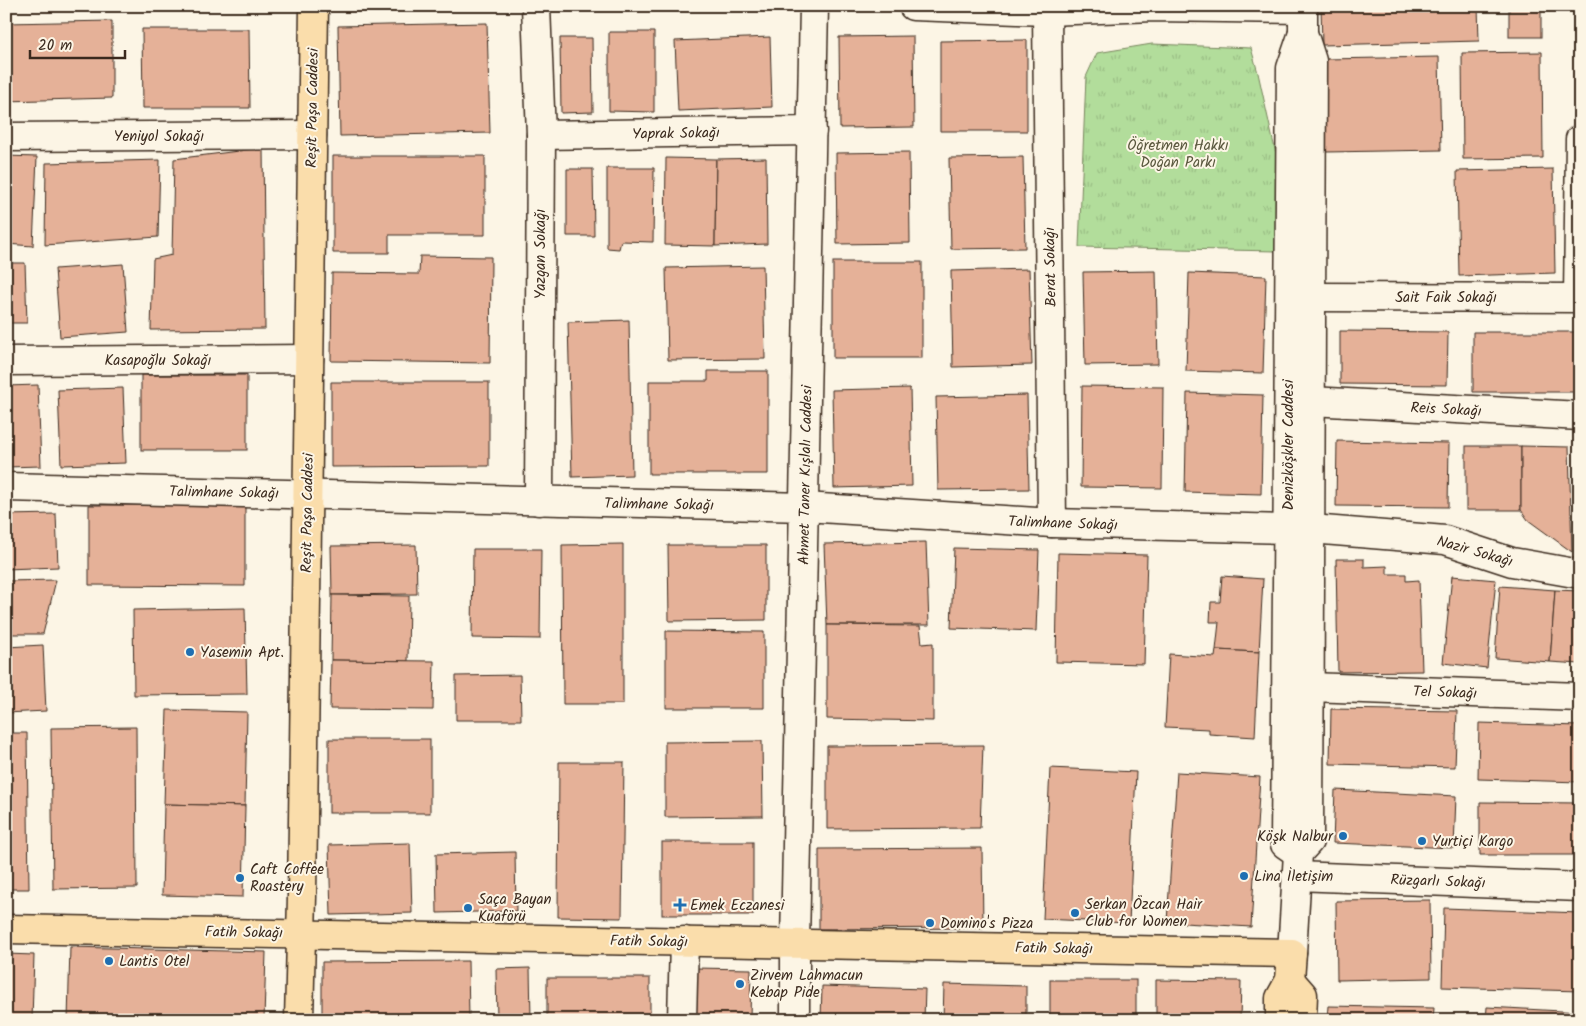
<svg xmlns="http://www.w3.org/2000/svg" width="1586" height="1026" font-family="Kalam,sans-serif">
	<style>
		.grass { fill: url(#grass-tufts); stroke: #76845c }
		.building { fill: #e5b198; stroke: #3b2a1e }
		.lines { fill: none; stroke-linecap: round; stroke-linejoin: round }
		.street-casing { stroke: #3b2a1e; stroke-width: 31 }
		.secondary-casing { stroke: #3b2a1e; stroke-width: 31 }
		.primary-casing { stroke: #3b2a1e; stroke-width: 31 }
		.street { stroke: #fcf5e5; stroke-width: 28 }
		.secondary { stroke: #fcf5e5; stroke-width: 28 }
		.primary { stroke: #faddab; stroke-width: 28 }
		.poi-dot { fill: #1f6fb2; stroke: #fcf5e5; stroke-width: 2 }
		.labels { text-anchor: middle; stroke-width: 4; stroke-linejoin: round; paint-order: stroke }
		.street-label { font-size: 15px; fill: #3b2a1e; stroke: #fcf5e5 }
		.park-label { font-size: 15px; fill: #59573d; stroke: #fcf5e5 }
		.poi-label { font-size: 15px; fill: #3b2a1e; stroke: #fcf5e5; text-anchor: start }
	</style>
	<defs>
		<pattern id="grass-tufts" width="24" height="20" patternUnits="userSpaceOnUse" patternTransform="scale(1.25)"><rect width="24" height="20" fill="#b2dd9b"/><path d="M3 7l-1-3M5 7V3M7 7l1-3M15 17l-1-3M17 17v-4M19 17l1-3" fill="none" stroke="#9abe85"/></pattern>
	</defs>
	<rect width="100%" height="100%" fill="#fcf5e5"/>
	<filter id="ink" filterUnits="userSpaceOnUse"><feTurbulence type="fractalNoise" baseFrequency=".02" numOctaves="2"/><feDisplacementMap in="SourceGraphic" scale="10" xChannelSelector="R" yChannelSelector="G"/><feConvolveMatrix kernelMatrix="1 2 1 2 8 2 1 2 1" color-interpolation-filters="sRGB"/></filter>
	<g filter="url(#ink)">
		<polygon class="grass" points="1152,44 1251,48 1258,73 1276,154 1276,251 1079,247 1086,77 1097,53"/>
		<g class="building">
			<rect x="117" y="6" width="65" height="4"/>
			<polygon points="1321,6 1478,6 1479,41 1322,45"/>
			<rect x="1509" y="6" width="32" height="31"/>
			<polygon points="112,21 112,98 6,101 6,23"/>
			<polygon points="487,23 490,133 340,136 338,26"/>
			<polygon points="142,29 249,29 250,108 143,108"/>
			<polygon points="609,32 654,32 654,112 609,111"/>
			<polygon points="913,36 914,127 840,128 839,37"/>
			<polygon points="770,37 772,107 678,111 675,41"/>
			<polygon points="560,38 592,38 593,112 561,113"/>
			<polygon points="1027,40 1027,131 940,131 940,41"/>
			<polygon points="1542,52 1543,158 1463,159 1462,53"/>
			<polygon points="1439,57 1441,150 1326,152 1325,59"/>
			<polygon points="263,148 265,329 151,330 153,259 172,255 174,159"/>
			<polygon points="909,152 910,243 837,244 836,153"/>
			<polygon points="6,156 37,157 33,246 6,244"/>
			<polygon points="333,156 485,156 485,235 389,235 389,253 333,253"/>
			<polygon points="1023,157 1025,248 951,249 949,158"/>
			<polygon points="666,158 716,159 715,246 665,245"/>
			<polygon points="766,158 767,244 715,246 716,159"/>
			<polygon points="160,160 158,237 45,245 46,163"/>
			<polygon points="607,168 654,168 653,242 621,241 619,249 607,248"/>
			<polygon points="567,169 593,169 594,236 567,236"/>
			<polygon points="1553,169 1555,273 1459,276 1457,171"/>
			<polygon points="420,256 491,257 490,363 331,361 332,273 419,274"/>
			<rect x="833" y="262" width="89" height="96"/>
			<polygon points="6,263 25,263 27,323 6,323"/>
			<polygon points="123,264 128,332 60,337 55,269"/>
			<polygon points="763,266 765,359 668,360 666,268"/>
			<polygon points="1029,269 1032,365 953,367 951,271"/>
			<polygon points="1156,271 1158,364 1085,365 1083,272"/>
			<polygon points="1189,273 1266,276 1263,373 1186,371"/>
			<polygon points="629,320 632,475 572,477 568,322"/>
			<polygon points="1340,331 1448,332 1447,385 1340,384"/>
			<polygon points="1473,332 1579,332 1578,392 1473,392"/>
			<polygon points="708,371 768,371 768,474 649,474 649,381 708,381"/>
			<rect x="141" y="375" width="106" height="75"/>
			<polygon points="331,382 489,382 489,466 331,467"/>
			<polygon points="38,385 41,466 6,467 6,386"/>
			<polygon points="1082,386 1163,387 1162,488 1081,487"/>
			<polygon points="123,388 126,463 61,465 58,390"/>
			<polygon points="910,388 912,486 834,488 832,390"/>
			<polygon points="1187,393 1263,395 1261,494 1185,492"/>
			<polygon points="1027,395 1029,489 938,490 936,397"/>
			<polygon points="1337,441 1449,443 1448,507 1336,506"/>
			<rect x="1466" y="446" width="55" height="64"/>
			<polygon points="1521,446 1569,447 1572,552 1528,520 1521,510"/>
			<polygon points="89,505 245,505 245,586 89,585"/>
			<polygon points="56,514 58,567 6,569 6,515"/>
			<polygon points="926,542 929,625 827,625 824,544"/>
			<polygon points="623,544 623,704 563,704 562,545"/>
			<polygon points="416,545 417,594 332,595 331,546"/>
			<polygon points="668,545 766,545 766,620 669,621"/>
			<polygon points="954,548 1039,550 1036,631 951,628"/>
			<polygon points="473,549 541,549 540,639 472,638"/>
			<polygon points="1058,553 1147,555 1144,664 1056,662"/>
			<polygon points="1336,559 1364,559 1364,567 1387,566 1387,574 1406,574 1406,581 1419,580 1422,671 1338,672"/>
			<polygon points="1222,576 1263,579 1259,652 1216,650 1219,622 1210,622 1211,602 1220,602"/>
			<polygon points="1452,576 1496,580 1487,668 1443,663"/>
			<polygon points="56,580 43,634 6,634 6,581"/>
			<polygon points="1500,586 1555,590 1550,662 1495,658"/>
			<polygon points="1555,590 1580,591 1580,664 1550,662"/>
			<polygon points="332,595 409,596 408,661 331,660"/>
			<polygon points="245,608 247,694 134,695 133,610"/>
			<polygon points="827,625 920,626 922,644 933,643 933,721 827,719"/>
			<polygon points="666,631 764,632 764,708 666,708"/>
			<polygon points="43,645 46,711 6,713 6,647"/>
			<polygon points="1216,650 1259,652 1255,737 1209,734 1209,729 1165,727 1169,654 1215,657"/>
			<polygon points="331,660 434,661 433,710 330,709"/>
			<polygon points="520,675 521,720 456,720 456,676"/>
			<polygon points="1331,709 1457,711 1455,767 1330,764"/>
			<polygon points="167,710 247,712 245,806 164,804"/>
			<polygon points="1479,723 1580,726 1580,782 1478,779"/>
			<polygon points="136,727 137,888 53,889 51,728"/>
			<polygon points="6,733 27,733 29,889 6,889"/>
			<rect x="329" y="739" width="101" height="74"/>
			<polygon points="762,741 763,816 665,817 665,742"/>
			<polygon points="983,745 980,828 827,829 827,746"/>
			<polygon points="559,762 624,762 622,918 558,917"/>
			<polygon points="1050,768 1136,772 1129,923 1043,919"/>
			<polygon points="1177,772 1260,777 1251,927 1167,922"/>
			<polygon points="1335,790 1456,796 1454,848 1333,843"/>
			<polygon points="1480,802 1580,803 1580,855 1480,855"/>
			<polygon points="164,804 245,806 243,897 162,895"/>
			<rect x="662" y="842" width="91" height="73"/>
			<polygon points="410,843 412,913 331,915 329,845"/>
			<polygon points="982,848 983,928 819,929 819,849"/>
			<polygon points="515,852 516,911 437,913 436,854"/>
			<polygon points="1430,900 1431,978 1337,980 1336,901"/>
			<polygon points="1444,908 1580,913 1580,991 1442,987"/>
			<polygon points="70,947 266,952 264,1020 68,1020"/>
			<polygon points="6,954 34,955 32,1020 6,1020"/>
			<polygon points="468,961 469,1020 322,1020 322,962"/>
			<polygon points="530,968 531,1020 497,1020 496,969"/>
			<polygon points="695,968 751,969 750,1020 694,1020"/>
			<rect x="547" y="978" width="103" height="42"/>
			<rect x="1050" y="980" width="86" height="40"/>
			<polygon points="1156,980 1241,981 1240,1020 1156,1020"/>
			<polygon points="944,984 1026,986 1026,1020 943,1020"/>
			<polygon points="822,986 925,989 924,1020 821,1020"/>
			<polygon points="1328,1006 1434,1008 1433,1020 1327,1020"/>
			<polygon points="1487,1007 1580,1012 1580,1020 1486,1020"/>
		</g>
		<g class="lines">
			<defs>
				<g id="street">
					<polyline points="536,6 541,135 539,501"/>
					<polyline points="913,6 1047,11 1154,7 1303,9"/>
					<polyline points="1047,11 1052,523"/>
					<polyline points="541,135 812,131"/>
					<polyline points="6,137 312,135"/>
					<polyline points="1311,297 1580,298"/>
					<polyline points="1578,298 1580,139"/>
					<polyline points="6,361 309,359"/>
					<polyline points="1311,401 1580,416"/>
					<polyline points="6,487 805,507 1052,523 1288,529"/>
					<polyline points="1311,529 1445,540 1512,562 1580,574"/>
					<polyline points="1310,687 1580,697"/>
					<polyline points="1296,876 1580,887"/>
					<polyline points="795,943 795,1020"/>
					<polyline points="682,1020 684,941"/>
				</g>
				<g id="secondary">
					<polyline points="1298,853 1285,844 1291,68 1303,33"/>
					<polyline points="795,943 814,6"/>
					<polyline points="1292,953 1298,853 1309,841 1312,61 1303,33 1303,6"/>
				</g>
				<g id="primary">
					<polyline points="6,929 1292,953 1290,980 1280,998 1280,1020"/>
					<polyline points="1290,980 1303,995 1302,1020"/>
					<polyline points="299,1020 302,896 314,6"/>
				</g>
			</defs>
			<use href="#street" class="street-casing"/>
			<use href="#secondary" class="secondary-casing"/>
			<use href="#primary" class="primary-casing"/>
			<use href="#street" class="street"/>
			<use href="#secondary" class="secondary"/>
			<use href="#primary" class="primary"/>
		</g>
	</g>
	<g class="poi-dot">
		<circle cx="190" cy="652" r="5"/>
		<circle cx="1343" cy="836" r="5"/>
		<circle cx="1422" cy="841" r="5"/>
		<circle cx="1244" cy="876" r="5"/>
		<circle cx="240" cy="878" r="5"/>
		<path d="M677.5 897.5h5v5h5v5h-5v5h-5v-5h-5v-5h5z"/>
		<circle cx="468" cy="908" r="5"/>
		<circle cx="1075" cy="913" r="5"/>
		<circle cx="930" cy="923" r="5"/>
		<circle cx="109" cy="961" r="5"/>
		<circle cx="740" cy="984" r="5"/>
	</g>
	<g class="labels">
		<g class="street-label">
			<text transform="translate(312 108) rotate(-89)" y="5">Reşit Paşa Caddesi</text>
			<text transform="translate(676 133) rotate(-1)" y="5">Yaprak Sokağı</text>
			<text x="159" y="141">Yeniyol Sokağı</text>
			<text transform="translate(540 254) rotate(-90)" y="5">Yazgan Sokağı</text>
			<text transform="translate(1050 267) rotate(-91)" y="5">Berat Sokağı</text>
			<text x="1446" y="302">Sait Faik Sokağı</text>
			<text x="158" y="365">Kasapoğlu Sokağı</text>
			<text transform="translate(1446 409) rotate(3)" y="5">Reis Sokağı</text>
			<text transform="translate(1288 445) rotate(-90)" y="5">Denizköşkler Caddesi</text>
			<text transform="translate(805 475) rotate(-89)" y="5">Ahmet Taner Kışlalı Caddesi</text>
			<text transform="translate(224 492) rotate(1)" y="5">Talimhane Sokağı</text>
			<text transform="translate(659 504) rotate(1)" y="5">Talimhane Sokağı</text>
			<text transform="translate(307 513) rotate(-89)" y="5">Reşit Paşa Caddesi</text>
			<text transform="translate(1063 523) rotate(2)" y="5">Talimhane Sokağı</text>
			<text transform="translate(1475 551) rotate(16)" y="5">Nazir Sokağı</text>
			<text transform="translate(1445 692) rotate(2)" y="5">Tel Sokağı</text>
			<text transform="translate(1438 881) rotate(2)" y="5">Rüzgarlı Sokağı</text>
			<text transform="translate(244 932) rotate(1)" y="5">Fatih Sokağı</text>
			<text transform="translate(649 941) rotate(1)" y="5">Fatih Sokağı</text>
			<text transform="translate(1054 948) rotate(1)" y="5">Fatih Sokağı</text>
		</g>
		<g class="park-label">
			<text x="1178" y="150">Öğretmen Hakkı<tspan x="1178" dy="17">Doğan Parkı</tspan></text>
		</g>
		<g class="poi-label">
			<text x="200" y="657">Yasemin Apt.</text>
			<text x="1333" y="841" text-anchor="end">Köşk Nalbur</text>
			<text x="1432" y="846">Yurtiçi Kargo</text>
			<text x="250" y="874">Caft Coffee<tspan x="250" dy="17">Roastery</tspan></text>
			<text x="1254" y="881">Lina İletişim</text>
			<text x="478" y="904">Saça Bayan<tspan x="478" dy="17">Kuaförü</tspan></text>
			<text x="1085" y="909">Serkan Özcan Hair<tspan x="1085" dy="17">Club for Women</tspan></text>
			<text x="690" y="910">Emek Eczanesi</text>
			<text x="940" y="928">Domino's Pizza</text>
			<text x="119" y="966">Lantis Otel</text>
			<text x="750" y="980">Zirvem Lahmacun<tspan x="750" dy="17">Kebap Pide</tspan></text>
		</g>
	</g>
	<rect width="1586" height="1026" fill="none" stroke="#fcf5e5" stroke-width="25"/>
	<rect x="12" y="12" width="1561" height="1001" fill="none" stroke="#3b2a1e" stroke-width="2" filter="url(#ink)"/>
	<path d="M30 50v8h95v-8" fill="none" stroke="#3b2a1e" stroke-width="2.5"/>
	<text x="38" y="50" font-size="15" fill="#3b2a1e" stroke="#fcf5e5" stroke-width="4" paint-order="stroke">20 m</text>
</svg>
